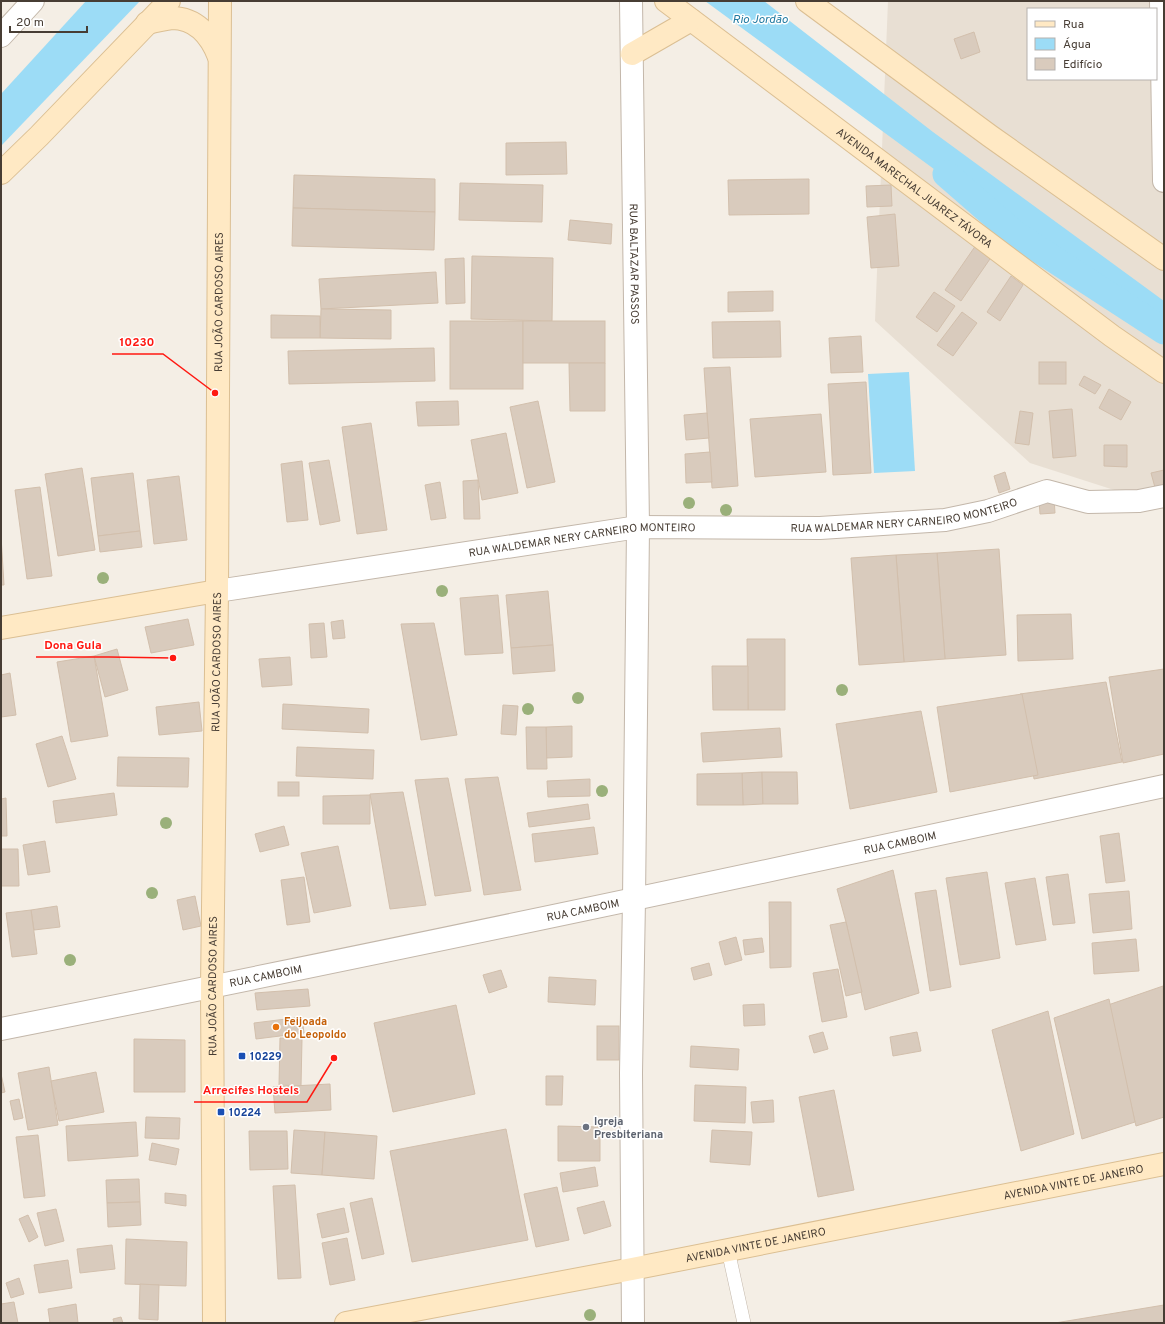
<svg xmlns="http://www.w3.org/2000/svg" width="1165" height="1324" font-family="Overpass,sans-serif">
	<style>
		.residential { fill: #e8dfd3; fill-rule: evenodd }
		.water { fill: #9cdcf6 }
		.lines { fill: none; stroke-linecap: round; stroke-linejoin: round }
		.canal { stroke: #9cdcf6; stroke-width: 27 }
		.building { fill: #d9cbbd; stroke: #d2bfac }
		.lane-casing { stroke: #c3b7aa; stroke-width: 14 }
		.street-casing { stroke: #c3b7aa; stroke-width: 24 }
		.secondary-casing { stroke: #dbbf93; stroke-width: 24 }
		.lane { stroke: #fff; stroke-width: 13 }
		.street { stroke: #fff; stroke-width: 22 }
		.secondary { stroke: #ffe9c4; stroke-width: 22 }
		.tree { fill: #9ab07a }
		.food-dot { fill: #e8710a; stroke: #fff; stroke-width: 1.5 }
		.transit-dot { fill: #1a4fb4; stroke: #fff; stroke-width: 1.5 }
		.worship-dot { fill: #6b7280; stroke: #fff; stroke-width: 1.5 }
		.labels { text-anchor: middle; stroke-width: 3; stroke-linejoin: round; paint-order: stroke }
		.street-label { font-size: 11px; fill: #473d34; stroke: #fff }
		.food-label { font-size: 11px; font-weight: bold; fill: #c56008; stroke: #fff; text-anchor: start }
		.transit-label { font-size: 11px; font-weight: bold; fill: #164399; stroke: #fff; text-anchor: start }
		.worship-label { font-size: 11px; font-weight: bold; fill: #5b616d; stroke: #fff; text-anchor: start }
		.water-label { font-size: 12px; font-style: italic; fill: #227ba2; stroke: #fff }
		.leader { fill: none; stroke: #ff1811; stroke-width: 1.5 }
		.callout-dot { fill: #ff1811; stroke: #fff; stroke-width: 1.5 }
		.callout-label { font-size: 12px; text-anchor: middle; font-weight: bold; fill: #ff1811; stroke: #fff; stroke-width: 3; stroke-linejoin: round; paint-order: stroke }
	</style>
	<rect width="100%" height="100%" fill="#f4eee5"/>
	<path class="residential" d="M888,1H1164V506L1030,463L875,321ZM1028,9H1156V79H1028Z"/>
	<g class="water">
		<polygon points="86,1 140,1 1,146 1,94"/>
		<polygon points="705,1 764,1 933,132 1164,301 1164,338"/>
		<polygon points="909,372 915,471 874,473 868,374"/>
	</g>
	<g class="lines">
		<polyline class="canal" points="946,174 1015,234 1164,331"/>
	</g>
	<g class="building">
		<polygon points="974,32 980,52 961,59 954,39"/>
		<polygon points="566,142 567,174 506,175 506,143"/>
		<polygon points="294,175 435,179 435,212 293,208"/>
		<polygon points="809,179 809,214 729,215 728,180"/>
		<polygon points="460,183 543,185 542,222 459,220"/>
		<polygon points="891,185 892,206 867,207 866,186"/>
		<polygon points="293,208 435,212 434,250 292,246"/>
		<polygon points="895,214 899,266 871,268 867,217"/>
		<polygon points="570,220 612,224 611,244 568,240"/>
		<polygon points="976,245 992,256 961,301 945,290"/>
		<polygon points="472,256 553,258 552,321 471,319"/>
		<polygon points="464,258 465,303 446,304 445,259"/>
		<polygon points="436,272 438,303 321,309 319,279"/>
		<polygon points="1011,276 1023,285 1000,321 987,312"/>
		<polygon points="773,291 773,311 728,312 728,292"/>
		<polygon points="934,292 955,306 937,332 916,317"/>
		<polygon points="321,309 391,310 391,339 320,338"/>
		<polygon points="962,312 977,323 953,356 937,345"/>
		<polygon points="271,315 320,316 320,338 271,338"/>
		<rect x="450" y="321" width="73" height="68"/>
		<rect x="523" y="321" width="82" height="42"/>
		<polygon points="780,321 781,357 713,358 712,322"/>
		<polygon points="861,336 863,372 831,373 829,338"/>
		<polygon points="434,348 435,381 289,384 288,351"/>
		<rect x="1039" y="362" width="27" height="22"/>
		<polygon points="569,363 605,363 605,411 570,411"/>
		<polygon points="730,367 738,486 712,488 704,368"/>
		<polygon points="1084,376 1101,385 1095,394 1079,385"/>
		<polygon points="866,382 871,473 833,475 828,384"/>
		<polygon points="1109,389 1131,402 1121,420 1099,408"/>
		<polygon points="458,401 459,425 418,426 416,402"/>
		<polygon points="538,401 555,482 527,488 510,407"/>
		<polygon points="1072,409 1076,456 1053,458 1049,411"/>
		<polygon points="1020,411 1033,413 1029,445 1015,443"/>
		<polygon points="707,413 709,438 686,440 684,415"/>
		<polygon points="821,414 826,472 755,477 750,419"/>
		<polygon points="371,423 387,530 357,534 342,427"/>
		<polygon points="506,433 518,493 482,500 471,440"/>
		<polygon points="1104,445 1127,445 1127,467 1104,466"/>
		<polygon points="710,452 712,482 686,483 685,454"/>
		<polygon points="329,460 340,521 320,525 309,463"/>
		<polygon points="302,461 308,520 287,522 281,464"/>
		<polygon points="82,468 95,550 58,556 45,474"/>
		<polygon points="1164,470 1164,489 1156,491 1151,473"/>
		<polygon points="1005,472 1010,489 999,493 994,476"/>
		<polygon points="133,473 140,531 98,536 91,478"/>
		<polygon points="179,476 187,540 154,544 147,480"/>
		<polygon points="478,480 480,519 464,519 463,481"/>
		<polygon points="440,482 446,518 431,520 425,485"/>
		<polygon points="40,487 52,576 27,579 15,490"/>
		<polygon points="1054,498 1055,513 1040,514 1039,499"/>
		<polygon points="140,531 142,547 100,552 98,536"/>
		<polygon points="1,536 4,585 1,585"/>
		<polygon points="999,549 1006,655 945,659 937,553"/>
		<polygon points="937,553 945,659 904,662 896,555"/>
		<polygon points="896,555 904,662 859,665 851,558"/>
		<polygon points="548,591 553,645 511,648 506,595"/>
		<polygon points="498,595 503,653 465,655 460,598"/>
		<polygon points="1071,614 1073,659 1018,661 1017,615"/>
		<polygon points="188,619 194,645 151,653 145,627"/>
		<polygon points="343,620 345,638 333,639 331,622"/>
		<polygon points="324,623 327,657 311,658 309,624"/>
		<polygon points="434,623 457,735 421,740 401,624"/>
		<polygon points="747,639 785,639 785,710 748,710"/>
		<polygon points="553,645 555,671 513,674 511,648"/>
		<polygon points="117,649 128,690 105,697 94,656"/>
		<polygon points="94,656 108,736 71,742 57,662"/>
		<polygon points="290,657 292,685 262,687 259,659"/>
		<polygon points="712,666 748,666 748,710 713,710"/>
		<polygon points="1164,669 1164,754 1123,763 1109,677"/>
		<polygon points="10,673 16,715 1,717 1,675"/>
		<polygon points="1106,682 1122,762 1034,779 1020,694"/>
		<polygon points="1022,694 1038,775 950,792 937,707"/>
		<polygon points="199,702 202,731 159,735 156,707"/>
		<polygon points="283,704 369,709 368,733 282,729"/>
		<polygon points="503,705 518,706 516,735 501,734"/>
		<polygon points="921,711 937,792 850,809 836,724"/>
		<polygon points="572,726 572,757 546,758 546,727"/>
		<polygon points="526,727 546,727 547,769 527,769"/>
		<polygon points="780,728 782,757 703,762 701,733"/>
		<polygon points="62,736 76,779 48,787 36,744"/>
		<polygon points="297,747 374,750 373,779 296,776"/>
		<polygon points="118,757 189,758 188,787 117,786"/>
		<polygon points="762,772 763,804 743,805 742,773"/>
		<polygon points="762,772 797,772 798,804 763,804"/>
		<polygon points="742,773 743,805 697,805 697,774"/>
		<polygon points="498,777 521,890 484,895 465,779"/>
		<polygon points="448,778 471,891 435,896 415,780"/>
		<polygon points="590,779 590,796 548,797 547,781"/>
		<rect x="278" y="782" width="21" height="14"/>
		<polygon points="403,792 426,905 390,909 370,794"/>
		<polygon points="114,793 117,815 56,823 53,801"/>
		<polygon points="370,795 370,824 323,824 323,796"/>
		<polygon points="6,798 7,836 1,836 1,799"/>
		<polygon points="588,804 590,819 529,827 527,813"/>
		<polygon points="284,826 289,845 260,852 255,834"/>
		<polygon points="594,827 598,854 535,862 532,834"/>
		<polygon points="1119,833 1125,881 1106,883 1100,836"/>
		<polygon points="45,841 50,872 28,875 23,845"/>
		<polygon points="338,846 351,906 314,913 301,853"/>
		<polygon points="1,849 18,849 19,886 1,886"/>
		<polygon points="893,870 919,993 865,1010 846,922 837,889"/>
		<polygon points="987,872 1000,958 960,965 946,878"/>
		<polygon points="1068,874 1075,923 1053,925 1046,877"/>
		<polygon points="304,877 310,922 287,925 281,880"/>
		<polygon points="1035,878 1046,940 1016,945 1005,883"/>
		<polygon points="936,890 951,987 930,991 915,893"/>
		<polygon points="1129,891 1132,929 1093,933 1089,894"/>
		<polygon points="195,896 201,926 183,930 177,900"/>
		<polygon points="769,902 791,902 791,967 770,968"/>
		<polygon points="57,906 60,927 34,930 31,910"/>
		<polygon points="31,910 37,954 12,957 6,913"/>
		<polygon points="846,922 862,992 846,996 830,925"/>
		<polygon points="736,937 742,960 725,965 719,942"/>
		<polygon points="762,938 764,952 745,955 743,940"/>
		<polygon points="1136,939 1139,971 1094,974 1092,943"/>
		<polygon points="709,963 712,975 694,980 691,968"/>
		<polygon points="838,969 847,1017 822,1022 813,973"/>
		<polygon points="501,970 507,987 489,993 483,975"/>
		<polygon points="549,977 596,980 595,1005 548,1002"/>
		<polygon points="1163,986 1164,1117 1136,1126 1108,1005"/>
		<polygon points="308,989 310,1006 257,1010 255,993"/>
		<polygon points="1109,999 1135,1122 1082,1139 1054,1018"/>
		<polygon points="764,1004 765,1025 744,1026 743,1005"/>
		<polygon points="456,1005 475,1094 393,1112 374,1023"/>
		<polygon points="1048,1011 1074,1134 1021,1151 992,1030"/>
		<polygon points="302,1017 304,1033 256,1039 254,1023"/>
		<rect x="597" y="1026" width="22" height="34"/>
		<polygon points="823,1032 828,1049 814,1053 809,1036"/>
		<polygon points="917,1032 921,1051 893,1056 890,1037"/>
		<polygon points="280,1038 302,1039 301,1086 279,1085"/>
		<polygon points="134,1039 185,1040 185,1092 134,1092"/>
		<polygon points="691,1046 739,1049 738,1070 690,1067"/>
		<polygon points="49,1067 58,1125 28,1130 18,1073"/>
		<polygon points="96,1072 104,1112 59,1121 51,1081"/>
		<polygon points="1,1074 5,1092 1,1093"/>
		<polygon points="546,1076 563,1076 562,1105 546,1105"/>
		<polygon points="330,1084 331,1110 275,1113 273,1087"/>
		<polygon points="695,1085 746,1087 745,1123 694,1121"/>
		<polygon points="834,1090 854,1190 818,1197 799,1097"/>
		<polygon points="19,1099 23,1118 14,1120 10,1101"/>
		<polygon points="773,1100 774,1122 753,1123 751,1102"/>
		<polygon points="146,1117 180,1118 179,1139 145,1138"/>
		<polygon points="136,1122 138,1156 68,1161 66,1126"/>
		<polygon points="558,1126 600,1127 600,1161 558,1161"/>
		<polygon points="506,1129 528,1240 412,1262 390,1151"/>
		<polygon points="294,1130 325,1132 322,1175 291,1173"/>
		<polygon points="712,1130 752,1132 750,1165 710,1162"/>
		<polygon points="249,1131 287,1131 288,1169 250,1170"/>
		<polygon points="325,1132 377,1136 374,1179 322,1175"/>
		<polygon points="38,1135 45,1196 24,1198 16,1137"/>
		<polygon points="152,1143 179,1149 176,1165 149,1160"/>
		<polygon points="595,1167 598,1186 563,1192 560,1173"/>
		<polygon points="139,1179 140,1202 107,1203 106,1180"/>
		<polygon points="295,1185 301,1278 278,1279 273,1186"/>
		<polygon points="557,1187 569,1240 536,1247 524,1194"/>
		<polygon points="165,1193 186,1195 186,1206 165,1203"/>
		<polygon points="372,1198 384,1254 362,1259 350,1203"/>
		<polygon points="604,1201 611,1226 584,1234 577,1208"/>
		<polygon points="140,1202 141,1225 108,1227 107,1203"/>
		<polygon points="344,1208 349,1232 322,1238 317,1214"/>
		<polygon points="56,1209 64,1241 45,1246 37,1213"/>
		<polygon points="28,1215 38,1237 29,1242 19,1219"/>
		<polygon points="347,1238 355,1280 330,1285 322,1243"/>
		<polygon points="126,1239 187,1242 186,1286 125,1284"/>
		<polygon points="112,1245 115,1269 80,1273 77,1249"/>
		<polygon points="68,1260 72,1288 39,1293 34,1265"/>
		<polygon points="19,1278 24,1294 11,1298 6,1283"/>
		<polygon points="140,1284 159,1285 158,1320 139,1319"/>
		<polygon points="14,1302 18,1323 1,1323 1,1304"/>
		<polygon points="76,1304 78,1323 50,1323 48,1309"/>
		<polygon points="1164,1305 1164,1323 1055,1323"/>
		<polygon points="121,1317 123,1323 114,1323 113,1319"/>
	</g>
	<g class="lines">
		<defs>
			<polyline id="lane" points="728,1250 744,1323"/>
			<g id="street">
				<path id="s1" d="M631,1L638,527L634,900L631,1073L633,1323"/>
				<polyline points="1161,1 1164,181"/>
				<polyline points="1,36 33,1"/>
				<path id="s2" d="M217,591L638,527L820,528L945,520L988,511L1047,491L1088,502L1139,501L1164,496"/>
				<path id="s3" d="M1,1029C390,952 777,869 1164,786"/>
			</g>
			<g id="secondary">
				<path id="s4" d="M666,1L1112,336L1164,372"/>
				<polyline points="807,1 990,136 1164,259"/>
				<path d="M147,23C155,21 163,19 172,18C196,18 211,36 219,57"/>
				<polyline points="632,54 691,20"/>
				<polyline points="1,173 39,136 169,1"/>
				<polyline points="1,628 217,591"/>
				<path id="s5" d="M214,1323L212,987L217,591L220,1"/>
				<path id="s6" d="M346,1323L632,1269L1164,1164"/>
			</g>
		</defs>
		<use href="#lane" class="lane-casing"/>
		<use href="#street" class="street-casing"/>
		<use href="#secondary" class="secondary-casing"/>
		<use href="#lane" class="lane"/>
		<use href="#street" class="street"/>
		<use href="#secondary" class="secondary"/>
	</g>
	<g class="tree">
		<circle cx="689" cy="503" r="6"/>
		<circle cx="726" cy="510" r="6"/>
		<circle cx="103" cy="578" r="6"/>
		<circle cx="442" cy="591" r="6"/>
		<circle cx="842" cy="690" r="6"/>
		<circle cx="578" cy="698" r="6"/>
		<circle cx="528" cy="709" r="6"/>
		<circle cx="602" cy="791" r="6"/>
		<circle cx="166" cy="823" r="6"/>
		<circle cx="152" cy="893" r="6"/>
		<circle cx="70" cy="960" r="6"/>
		<circle cx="590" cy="1315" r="6"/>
	</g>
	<circle class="food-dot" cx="276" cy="1027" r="4"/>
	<g class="transit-dot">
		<rect x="238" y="1052" width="8" height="8" rx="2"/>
		<rect x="217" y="1108" width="8" height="8" rx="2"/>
	</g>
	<circle class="worship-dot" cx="586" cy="1127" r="4"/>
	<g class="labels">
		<g class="street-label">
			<text dy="4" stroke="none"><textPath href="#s4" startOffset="311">AVENIDA MARECHAL JUAREZ TÁVORA</textPath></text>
			<text dy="4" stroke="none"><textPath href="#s1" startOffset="263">RUA BALTAZAR PASSOS</textPath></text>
			<text dy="4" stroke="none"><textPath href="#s5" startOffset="1021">RUA JOÃO CARDOSO AIRES</textPath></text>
			<text dy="4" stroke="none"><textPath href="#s2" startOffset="693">RUA WALDEMAR NERY CARNEIRO MONTEIRO</textPath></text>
			<text dy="4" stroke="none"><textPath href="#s2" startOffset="369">RUA WALDEMAR NERY CARNEIRO MONTEIRO</textPath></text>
			<text dy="4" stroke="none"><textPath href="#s5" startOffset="661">RUA JOÃO CARDOSO AIRES</textPath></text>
			<text dy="4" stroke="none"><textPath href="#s3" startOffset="918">RUA CAMBOIM</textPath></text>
			<text dy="4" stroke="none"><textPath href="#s3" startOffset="594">RUA CAMBOIM</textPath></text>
			<text dy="4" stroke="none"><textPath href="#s3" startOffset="270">RUA CAMBOIM</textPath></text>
			<text dy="4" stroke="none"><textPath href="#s5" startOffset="337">RUA JOÃO CARDOSO AIRES</textPath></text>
			<text dy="4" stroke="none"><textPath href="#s6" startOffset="741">AVENIDA VINTE DE JANEIRO</textPath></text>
			<text dy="4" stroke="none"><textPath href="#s6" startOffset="417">AVENIDA VINTE DE JANEIRO</textPath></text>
		</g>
		<g class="food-label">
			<text x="284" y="1025">Feijoada<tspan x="284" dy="13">do Leopoldo</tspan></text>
		</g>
		<g class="transit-label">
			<text x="250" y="1060">10229</text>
			<text x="229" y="1116">10224</text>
		</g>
		<g class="worship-label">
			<text x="594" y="1125">Igreja<tspan x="594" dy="13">Presbiteriana</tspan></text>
		</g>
		<g class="water-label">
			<text x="760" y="23">Rio Jordão</text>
		</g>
	</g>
	<path class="leader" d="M215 393L163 354H112M173 658L109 657H36M334 1058L307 1102H194"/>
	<g class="callout-dot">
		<circle cx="215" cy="393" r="4"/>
		<circle cx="173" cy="658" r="4"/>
		<circle cx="334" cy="1058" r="4"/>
	</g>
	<g class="callout-label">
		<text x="137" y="346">10230</text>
		<text x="73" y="649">Dona Gula</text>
		<text x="251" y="1094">Arrecifes Hostels</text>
	</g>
	<rect width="1165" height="1324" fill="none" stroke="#473d34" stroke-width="4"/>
	<rect x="1027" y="8" width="130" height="72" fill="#ffffff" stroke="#b5b1ae"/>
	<rect x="1035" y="21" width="20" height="6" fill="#ffe9c4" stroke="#b5b1ae"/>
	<text x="1063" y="28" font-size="12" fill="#473d34">Rua</text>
	<rect x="1035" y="38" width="20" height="12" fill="#9cdcf6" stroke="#b5b1ae"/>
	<text x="1063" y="48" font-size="12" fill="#473d34">Água</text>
	<rect x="1035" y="58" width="20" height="12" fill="#d9cbbd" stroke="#b5b1ae"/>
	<text x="1063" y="68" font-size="12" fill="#473d34">Edifício</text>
	<path d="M10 26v6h77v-6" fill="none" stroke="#473d34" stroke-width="2"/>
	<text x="16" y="26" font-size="12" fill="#473d34" stroke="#ffffff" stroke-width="3" paint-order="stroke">20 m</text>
</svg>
